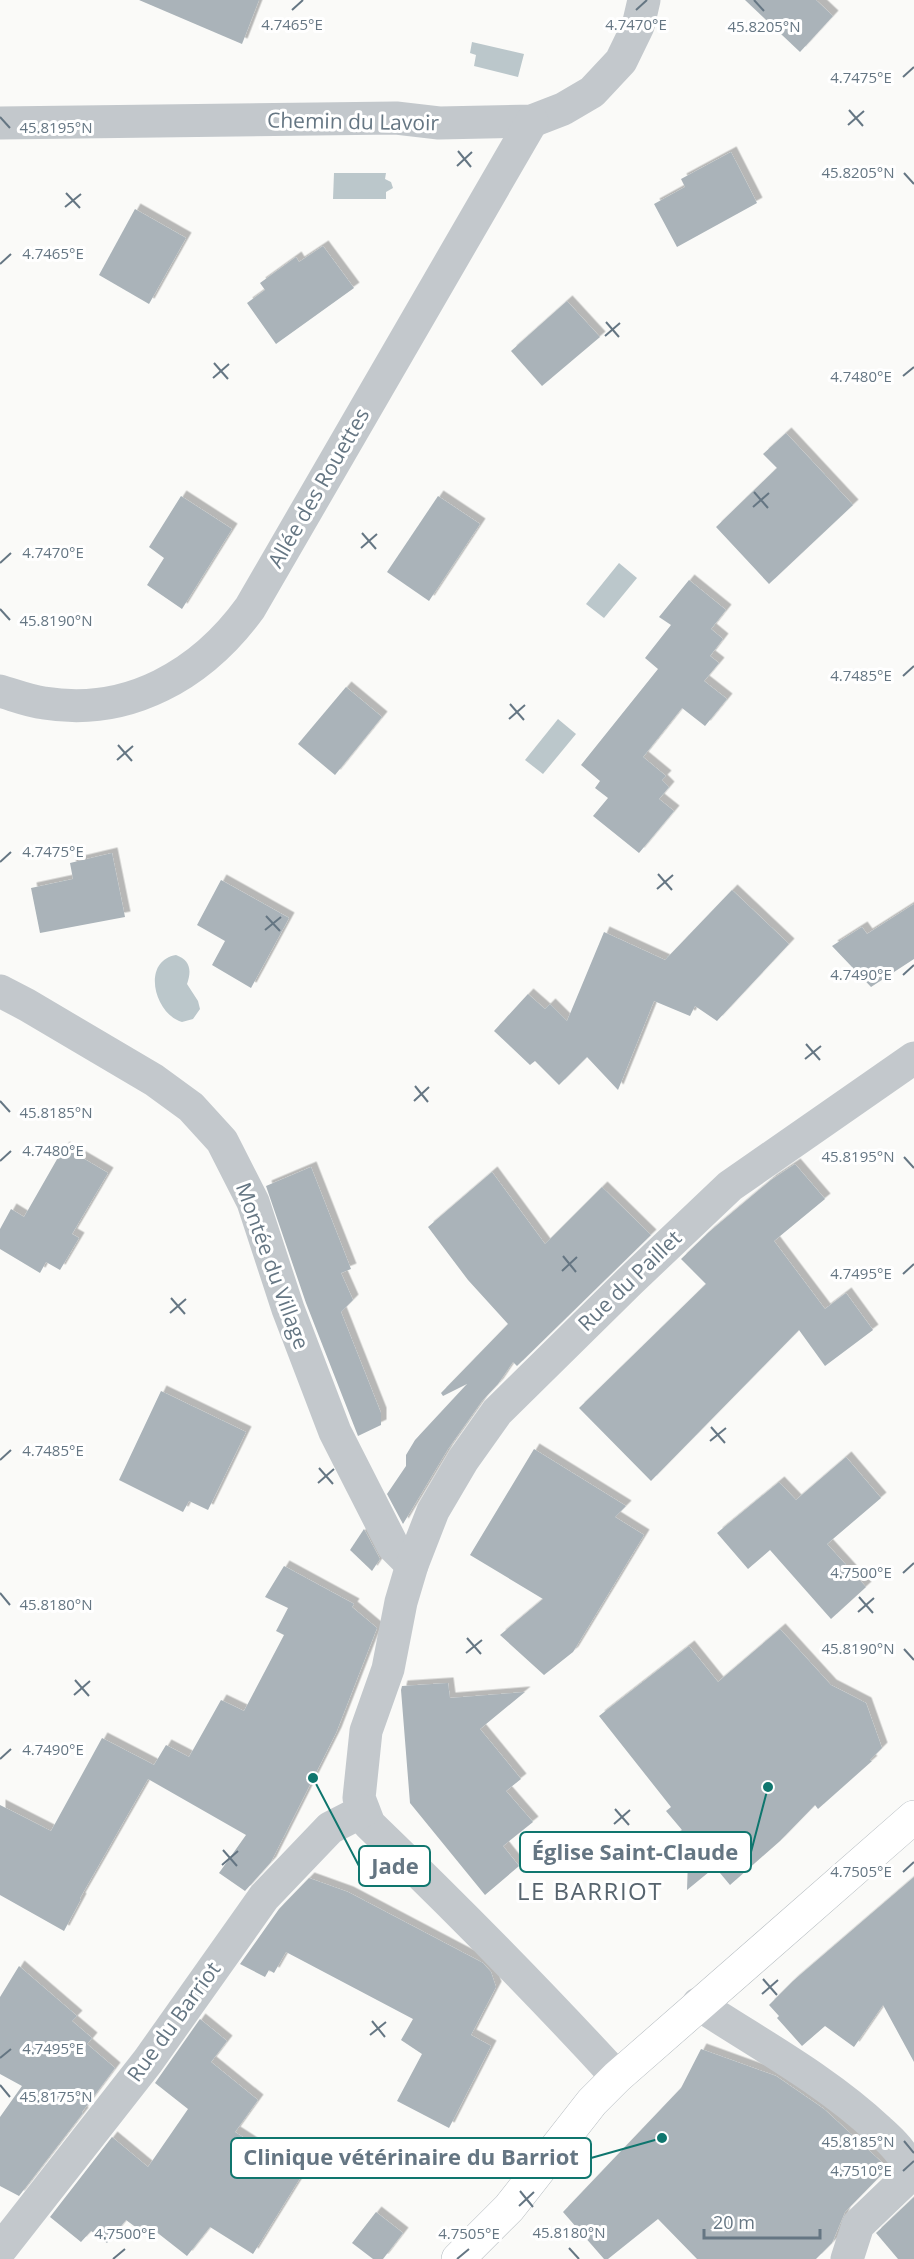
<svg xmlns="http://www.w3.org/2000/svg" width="914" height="2259" font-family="'Open Sans',sans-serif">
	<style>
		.water { fill: #bbc7cb }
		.building { fill: #aab3b9; filter: url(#shadow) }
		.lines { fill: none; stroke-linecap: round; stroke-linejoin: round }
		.secondary-casing { stroke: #b3babf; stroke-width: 34 }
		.street { stroke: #c3c8cc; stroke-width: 33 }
		.secondary { stroke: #fff; stroke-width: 33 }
		.ticks { fill: none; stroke: #657683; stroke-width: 2 }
		.labels { text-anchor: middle; stroke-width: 6; stroke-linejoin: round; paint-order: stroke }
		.street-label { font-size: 21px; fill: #657683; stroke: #fff }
		.quarter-label { font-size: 24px; letter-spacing: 1.5px; fill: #57646e; stroke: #fff }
		.ticks-label { font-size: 15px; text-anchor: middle; fill: #657683; stroke: #fff; stroke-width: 6; stroke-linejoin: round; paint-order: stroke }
		.leader { fill: none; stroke: #0f766e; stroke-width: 2 }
		.callout-dot { fill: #0f766e; stroke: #fff; stroke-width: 2 }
		.callout { fill: #fff; stroke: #0f766e; stroke-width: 2 }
		.callout-label { font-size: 22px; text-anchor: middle; font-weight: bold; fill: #657683 }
	</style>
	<defs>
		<filter id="shadow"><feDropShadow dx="5.5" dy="-5.5" stdDeviation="0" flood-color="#0004"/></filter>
	</defs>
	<rect width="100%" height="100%" fill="#fafaf8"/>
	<g class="water">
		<polygon points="472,42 524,54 518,77 474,66 476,55 470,53"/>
		<polygon points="334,173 386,173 385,179 391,182 393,188 386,192 386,199 333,199"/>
		<polygon points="619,563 637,578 604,618 586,604"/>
		<polygon points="558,719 576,734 543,774 525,760"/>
		<path d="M176,955C190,960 192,970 187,984L198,1001L200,1009L193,1019L182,1022C154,1014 141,961 176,955Z"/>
	</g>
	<g class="building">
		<polygon points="139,0 259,0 242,44"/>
		<polygon points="745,0 816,0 833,16 800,52"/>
		<polygon points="731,152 757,203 677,247 654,204 685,187 681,179"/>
		<polygon points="135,209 186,238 149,304 99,275"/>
		<polygon points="323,246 354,288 276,344 247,303 265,290 260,283 296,257 299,262"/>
		<polygon points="567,301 600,337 542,386 511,351"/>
		<polygon points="786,433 853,505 769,584 716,527 777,468 763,454"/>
		<polygon points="181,496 232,529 182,609 147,585 164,558 149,547"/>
		<polygon points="438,496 480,524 429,601 387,572"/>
		<polygon points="689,580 726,610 711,629 723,639 710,656 719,663 704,681 727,699 705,726 682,708 643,757 666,776 662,780 669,787 659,799 674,811 639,853 593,816 608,798 595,788 600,781 581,765 658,669 645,658 671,625 659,617"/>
		<polygon points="346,687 382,717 335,775 298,744"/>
		<polygon points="112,853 125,917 40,933 31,888 73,879 70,863"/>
		<polygon points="221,880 289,918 251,988 212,965 225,941 197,925"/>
		<polygon points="732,890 789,944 717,1021 695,1006 690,1016 654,1001 618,1090 587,1057 559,1085 535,1061 530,1065 494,1031 528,994 545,1009 550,1004 567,1021 604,932 665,960"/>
		<polygon points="914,904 914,959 871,987 832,946 862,927 867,934"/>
		<polygon points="64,1147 108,1173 72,1234 79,1238 60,1270 46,1262 40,1273 0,1249 0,1229 11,1209 24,1217"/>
		<polygon points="795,1164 825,1199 774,1241 825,1309 846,1293 873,1330 825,1366 799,1330 651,1481 579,1408 706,1284 681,1259 709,1232 771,1180"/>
		<polygon points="311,1167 351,1269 341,1273 353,1300 341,1312 381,1413 381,1425 358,1436 306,1303 266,1186"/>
		<polygon points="492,1172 545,1244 602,1187 651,1235 517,1366 513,1362 498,1384 482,1401 448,1449 403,1524 387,1494 406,1466 406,1455 415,1440 467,1384 443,1396 441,1393 508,1324 468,1280 428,1227"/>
		<polygon points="161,1391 246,1432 208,1510 189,1501 183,1512 119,1480"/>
		<polygon points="534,1449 626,1506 615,1517 644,1535 573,1652 544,1675 500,1635 543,1599 470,1555"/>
		<polygon points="846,1457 881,1498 827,1544 866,1587 831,1619 770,1550 748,1569 717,1533 779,1482 796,1500"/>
		<polygon points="364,1529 380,1559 372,1571 350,1550"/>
		<polygon points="284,1566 354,1604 352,1607 377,1628 336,1733 271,1862 245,1891 219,1873 246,1835 148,1779 80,1898 81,1899 64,1931 0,1895 0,1805 51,1831 102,1738 154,1765 166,1745 189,1757 221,1700 244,1711 284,1635 276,1631 288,1608 265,1597"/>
		<polygon points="780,1629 831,1685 866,1703 882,1748 870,1760 872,1761 818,1809 815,1805 780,1841 730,1885 715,1867 687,1890 688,1860 656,1854 682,1830 666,1811 671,1807 599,1716 689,1646 718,1682"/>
		<polygon points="448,1683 450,1698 525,1692 480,1729 521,1779 506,1791 533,1822 503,1846 519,1866 485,1895 410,1803 401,1690 402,1686"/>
		<polygon points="914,1877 914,2062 883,2005 854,2047 825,2026 802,2046 777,2018 779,2016 769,2005 793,1981"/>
		<polygon points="309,1878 348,1892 483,1963 491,1972 496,1987 471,2035 491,2046 449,2128 397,2101 422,2054 401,2040 413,2019 286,1952 274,1973 269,1970 265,1977 240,1964 279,1909"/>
		<polygon points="19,1966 77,2016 72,2021 92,2038 87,2044 115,2068 82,2112 83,2113 19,2196 0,2186 0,2117 22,2086 0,2074 0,1997"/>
		<polygon points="200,2019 227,2041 211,2062 258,2100 235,2132 302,2175 253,2254 210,2227 187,2256 150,2227 145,2234 126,2220 107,2243 91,2231 81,2242 50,2217 112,2137 148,2167 188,2109 155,2083"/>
		<polygon points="701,2049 776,2076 824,2109 888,2168 845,2212 832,2243 816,2259 697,2259 658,2219 608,2259 604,2259 563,2212 681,2088"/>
		<polygon points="914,2197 914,2259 898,2259 876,2233"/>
		<polygon points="376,2212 403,2233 383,2259 373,2259 352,2243"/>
	</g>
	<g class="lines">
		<defs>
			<polyline id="secondary" points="458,2259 509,2208 592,2102 617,2077 914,1817"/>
		</defs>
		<use href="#secondary" class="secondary-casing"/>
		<g class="street">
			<polyline points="0,123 396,118 439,123 532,121 563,109 592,92 621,61 638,26 644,0"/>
			<path d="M0,691C14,695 29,701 44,703C129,717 202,674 250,608L532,121"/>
			<polyline points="0,991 27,1005 154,1080 191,1107 222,1141 253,1202 288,1309 335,1432 393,1546 412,1565"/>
			<path d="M698,2004C759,2044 826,2080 879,2130C889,2139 900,2149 906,2161C908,2167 907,2172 906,2179L858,2225L847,2259"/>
			<path d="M617,2077C537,1990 454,1906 369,1824L359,1798L366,1731L388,1669L401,1602L412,1565L433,1511L463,1460L497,1412L630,1281L730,1186L914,1058"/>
			<polyline points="0,2250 148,2061 264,1897 330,1828 363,1811"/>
		</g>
		<use href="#secondary" class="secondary"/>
	</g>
	<path class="ticks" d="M754,0L764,11M292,10L303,0M636,10L647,0M903,77L914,67M849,110L863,126M0,117L10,128M848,125L864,111M458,151L471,167M457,166L472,152M904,173L914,184M66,193L80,208M65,207L81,194M0,264L11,254M606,322L619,337M605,336L620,323M214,363L228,379M903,376L914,367M213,378L229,364M754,492L768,508M753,507L769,493M362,533L376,549M361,548L377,534M0,563L11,553M0,609L10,620M903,676L914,666M510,704L524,720M509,719L525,705M118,745L132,761M117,760L133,746M0,862L11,852M658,874L672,890M657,889L673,875M266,916L280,931M265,930L281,917M903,975L914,965M806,1044L820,1060M805,1059L821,1046M415,1086L428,1102M0,1101L10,1112M414,1101L429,1087M904,1157L914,1168M0,1161L11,1151M563,1256L576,1272M562,1271L577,1257M903,1274L914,1264M171,1298L185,1314M170,1313L186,1299M711,1427L725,1443M710,1441L726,1428M0,1460L11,1450M319,1468L333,1484M318,1483L334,1469M903,1573L914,1563M0,1593L10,1605M859,1597L873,1613M858,1612L874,1598M467,1638L481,1654M904,1649L914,1660M466,1653L482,1640M75,1680L89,1696M74,1695L90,1681M0,1759L11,1749M615,1809L629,1825M614,1824L630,1810M223,1850L237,1866M222,1865L238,1851M903,1872L914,1862M763,1979L777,1995M762,1994L778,1980M372,2021L385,2037M370,2035L386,2022M0,2058L11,2049M0,2085L10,2097M904,2141L914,2153M903,2171L914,2161M520,2191L533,2207M519,2206L534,2192M569,2248L579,2259M113,2259L125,2249M457,2259L469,2249"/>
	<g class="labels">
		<g class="street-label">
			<text transform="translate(353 122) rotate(1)" y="7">Chemin du Lavoir</text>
			<text transform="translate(319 488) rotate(-60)" y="7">Allée des Rouettes</text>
			<text transform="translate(272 1266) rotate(70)" y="7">Montée du Village</text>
			<text transform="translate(630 1281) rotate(-44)" y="7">Rue du Paillet</text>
			<text transform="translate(174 2022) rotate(-54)" y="7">Rue du Barriot</text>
		</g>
		<g class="quarter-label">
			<text x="590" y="1900">LE BARRIOT</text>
		</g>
	</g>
	<g class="ticks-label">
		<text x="292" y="30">4.7465°E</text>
		<text x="636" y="30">4.7470°E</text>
		<text x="764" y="32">45.8205°N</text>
		<text x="861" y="83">4.7475°E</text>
		<text x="56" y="133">45.8195°N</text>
		<text x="858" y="178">45.8205°N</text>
		<text x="53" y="259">4.7465°E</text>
		<text x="861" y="382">4.7480°E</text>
		<text x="53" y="558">4.7470°E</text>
		<text x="56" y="626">45.8190°N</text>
		<text x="861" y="681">4.7485°E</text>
		<text x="53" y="857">4.7475°E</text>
		<text x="861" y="980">4.7490°E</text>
		<text x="56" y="1118">45.8185°N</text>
		<text x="53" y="1156">4.7480°E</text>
		<text x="858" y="1162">45.8195°N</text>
		<text x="861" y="1279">4.7495°E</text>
		<text x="53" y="1456">4.7485°E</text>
		<text x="861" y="1578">4.7500°E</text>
		<text x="56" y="1610">45.8180°N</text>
		<text x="858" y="1654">45.8190°N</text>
		<text x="53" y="1755">4.7490°E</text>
		<text x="861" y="1877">4.7505°E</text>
		<text x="53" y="2054">4.7495°E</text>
		<text x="56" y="2102">45.8175°N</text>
		<text x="858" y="2147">45.8185°N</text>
		<text x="861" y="2176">4.7510°E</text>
		<text x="569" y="2238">45.8180°N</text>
		<text x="125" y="2239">4.7500°E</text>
		<text x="469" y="2239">4.7505°E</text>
	</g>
	<path class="leader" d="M768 1787L751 1852M313 1778L359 1866M662 2138L591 2158"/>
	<g class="callout-dot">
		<circle cx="768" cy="1787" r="6"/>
		<circle cx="313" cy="1778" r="6"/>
		<circle cx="662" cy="2138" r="6"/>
	</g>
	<g class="callout">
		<rect x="520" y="1832" width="231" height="40" rx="6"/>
		<rect x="359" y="1846" width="71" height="40" rx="6"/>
		<rect x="231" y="2138" width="360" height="40" rx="6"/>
	</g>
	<g class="callout-label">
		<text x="635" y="1860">Église Saint-Claude</text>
		<text x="395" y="1874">Jade</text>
		<text x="411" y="2165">Clinique vétérinaire du Barriot</text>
	</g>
	<path d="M704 2229v9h116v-9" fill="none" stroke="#657683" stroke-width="3"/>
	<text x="713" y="2229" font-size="18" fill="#657683" stroke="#ffffff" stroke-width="4.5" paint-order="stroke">20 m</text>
</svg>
